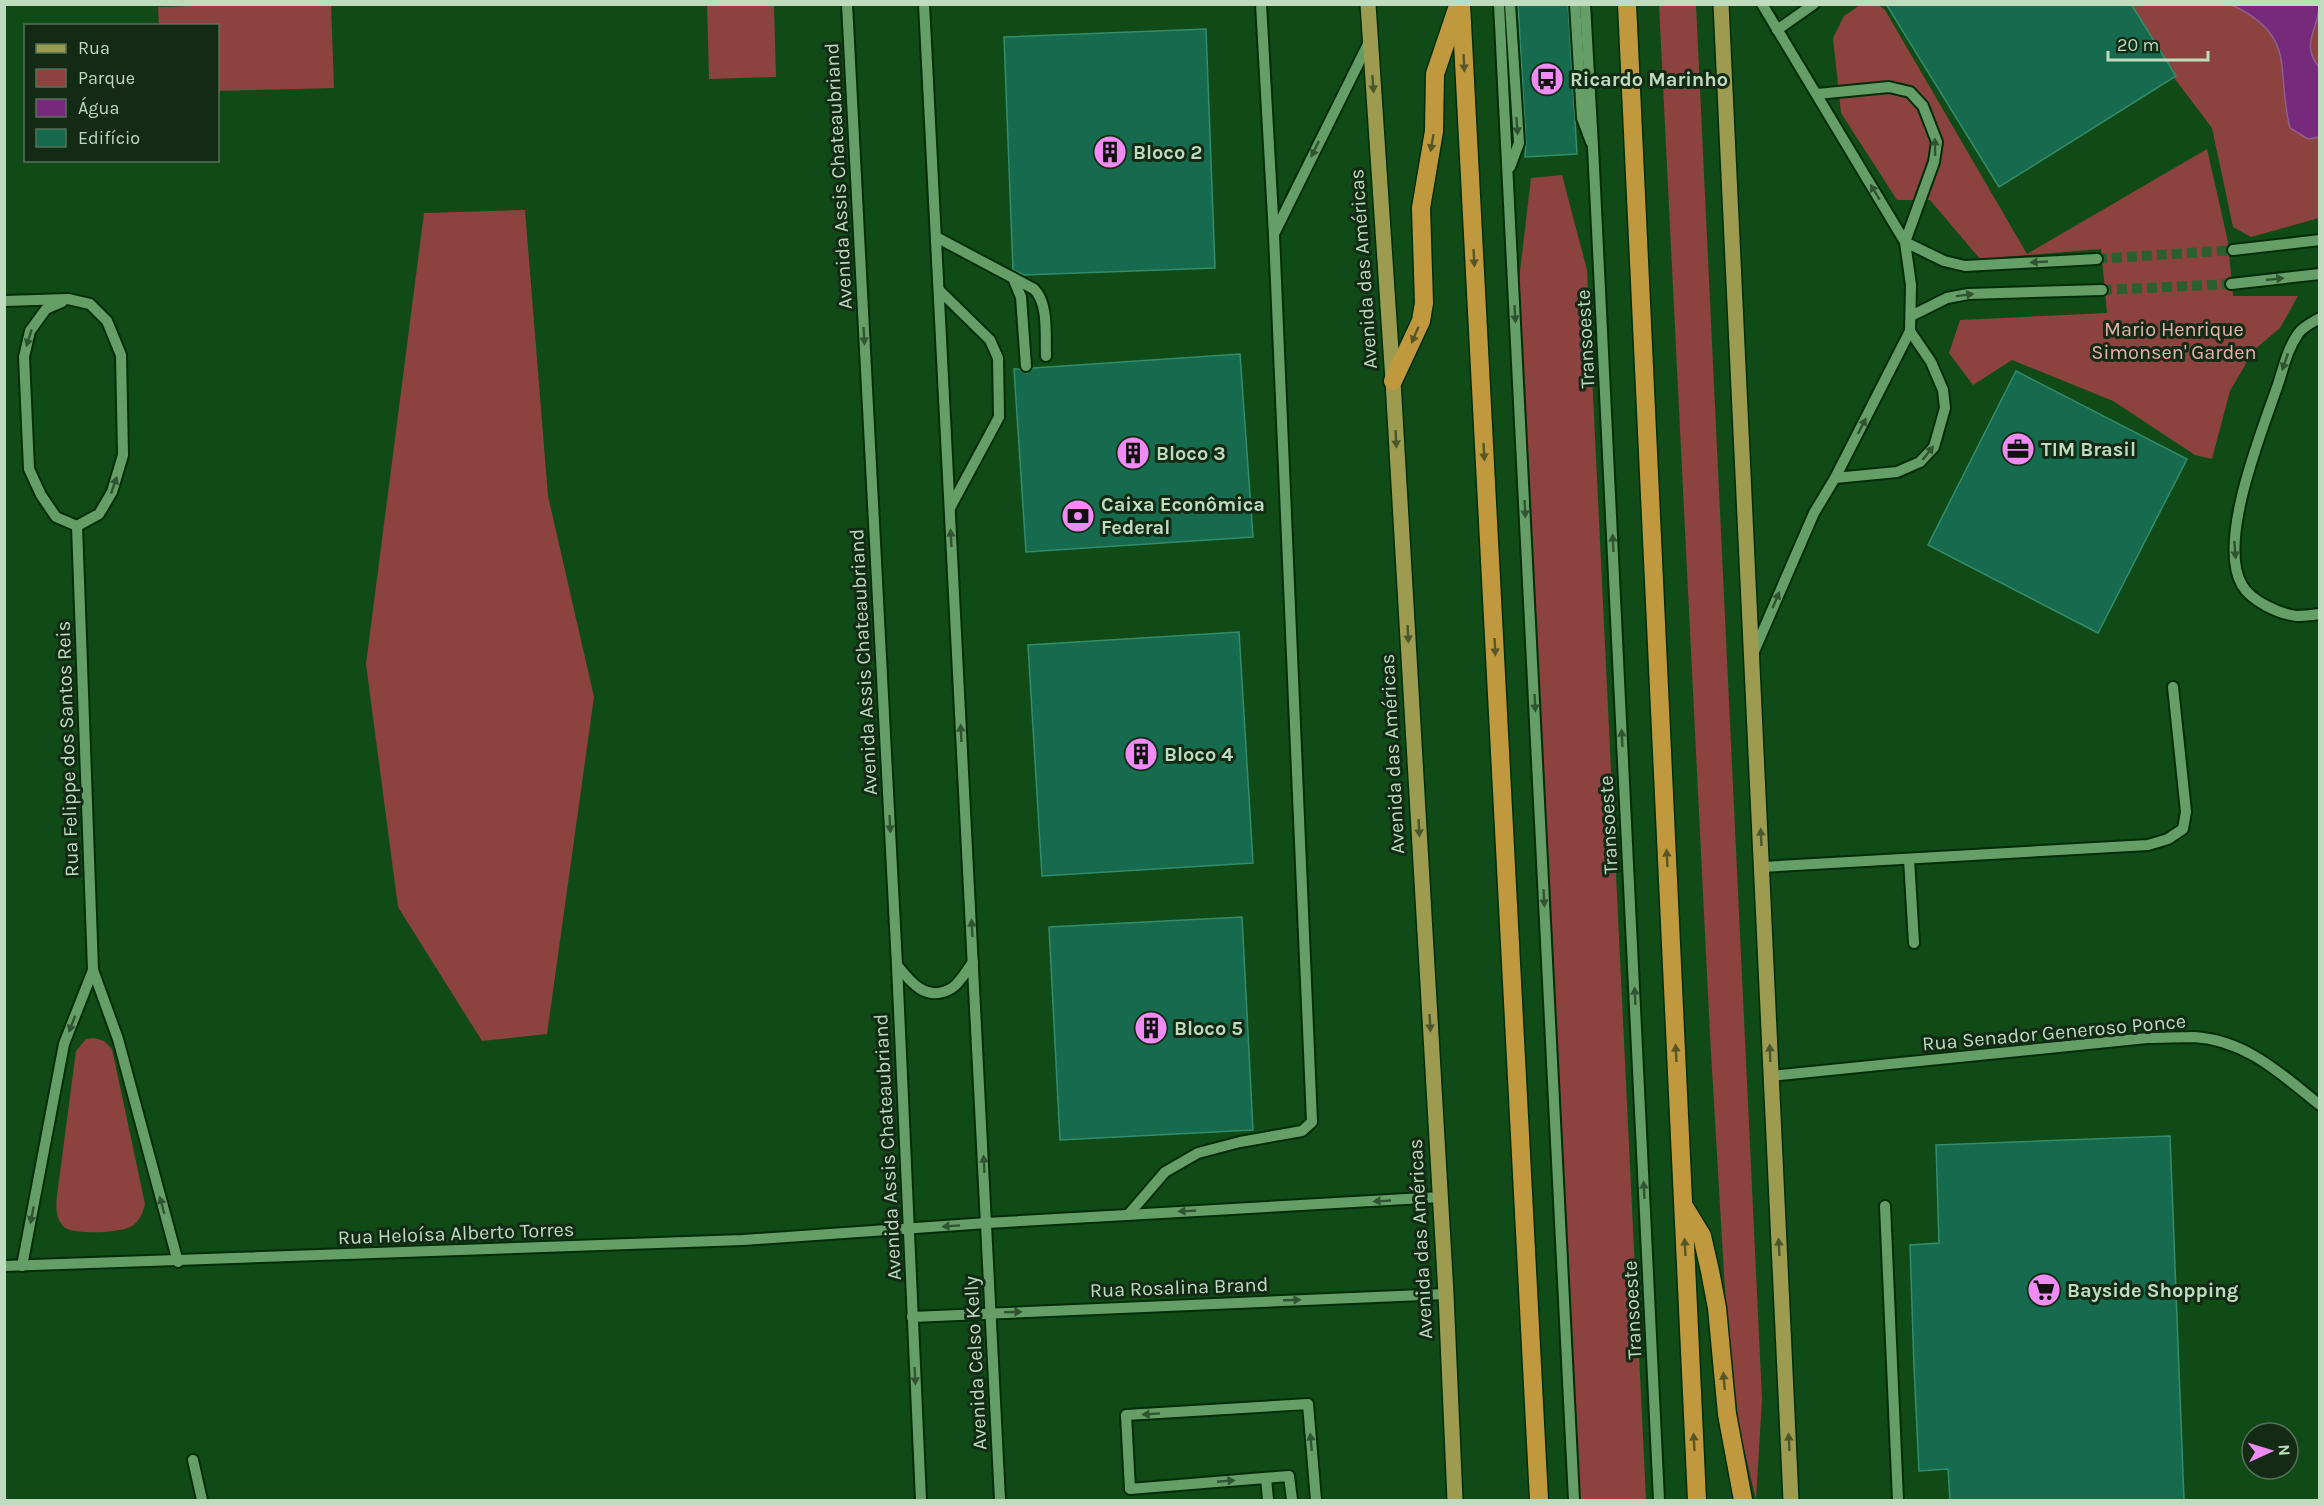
<svg xmlns="http://www.w3.org/2000/svg" width="2324" height="1505" font-family="Karla,sans-serif">
	<style>
		.green { fill: #8c423e }
		.water { fill: #77297c; stroke: #8d5f90; stroke-width: 1.5 }
		.building { fill: #166a4d; stroke: #338d6b; stroke-width: 1.5 }
		.lines { fill: none; stroke-linecap: round; stroke-linejoin: round }
		.minor-tunnel { stroke: #2a6030; stroke-width: 10; stroke-dasharray: 10 5; stroke-linecap: butt }
		.minor-casing { stroke: #012d07; stroke-width: 14 }
		.major-casing { stroke: #012d07; stroke-width: 18 }
		.highway-casing { stroke: #012d07; stroke-width: 21 }
		.minor { stroke: #669e68; stroke-width: 10 }
		.major { stroke: #9c9b4f; stroke-width: 15 }
		.highway { stroke: #c0993f; stroke-width: 18 }
		.oneway { fill: #585625 }
		.oneway2 { fill: #4a572c }
		.oneway3 { fill: #305331 }
		.labels { text-anchor: middle; stroke-width: 6; stroke-linejoin: round; paint-order: stroke }
		.poi-label { font-size: 20px; font-weight: bold; fill: #bfdcbf; stroke: #132a14; text-anchor: start }
		.street-label { font-size: 20px; fill: #bfdcbf; stroke: #132a14 }
		.park-label { font-size: 20px; fill: #edb1ab; stroke: #132a14 }
	</style>
	<rect width="100%" height="100%" fill="#104a17"/>
	<g class="green">
		<polygon points="254,4 331,5 334,88 218,91 218,26 159,25 158,7"/>
		<polygon points="707,5 774,5 776,77 709,79"/>
		<polygon points="1659,5 1696,5 1762,1399 1756,1500 1731,1393 1710,1035"/>
		<polygon points="1860,5 1879,5 1885,10 2027,254 2207,149 2228,242 2233,296 2298,296 2280,328 2254,350 2230,391 2212,459 2195,455 2113,401 2012,360 1973,385 1949,353 1960,320 2107,313 2101,249 1980,259 1930,200 1897,200 1841,113 1833,38 1844,16"/>
		<polygon points="2119,5 2319,5 2319,218 2251,237 2233,227 2212,128"/>
		<polygon points="1562,175 1587,270 1646,1500 1580,1500 1518,288 1531,178"/>
		<polygon points="525,210 548,496 594,697 547,1034 482,1041 398,907 366,664 424,213"/>
		<path d="M94,1038L104,1041L112,1049L145,1204C143,1213 139,1223 130,1227C119,1233 73,1235 64,1227C55,1218 56,1206 57,1195L76,1051L86,1039Z"/>
	</g>
	<path class="water" d="M2232,5H2319C2320,28 2299,43 2319,67V137L2308,139L2290,128C2275,70 2299,37 2232,5Z"/>
	<g class="building">
		<polygon points="1518,4 1568,4 1577,154 1525,157 1526,143"/>
		<polygon points="1886,4 2131,4 2176,76 1999,187"/>
		<polygon points="1206,29 1215,268 1024,275 1013,270 1004,37"/>
		<polygon points="1240,354 1253,537 1026,552 1014,369 1019,369 1027,373 1033,368"/>
		<polygon points="2016,371 2187,459 2098,633 1928,545"/>
		<polygon points="1239,632 1253,863 1042,876 1028,645"/>
		<polygon points="1242,917 1253,1130 1060,1140 1049,927"/>
		<polygon points="2170,1136 2184,1500 1950,1500 1948,1469 1919,1471 1914,1367 1910,1245 1939,1243 1936,1145"/>
	</g>
	<g class="lines">
		<g class="minor-tunnel">
			<polyline points="2097,259 2233,250"/>
			<polyline points="2102,290 2231,284"/>
		</g>
		<defs>
			<g id="minor">
				<polyline points="847,4 897,965 921,1500"/>
				<polyline points="924,4 1000,1500"/>
				<polyline points="1499,4 1574,1500"/>
				<polyline points="1575,4 1582,118 1591,142"/>
				<polyline points="1585,4 1593,147 1659,1500"/>
				<polyline points="1777,30 1814,4"/>
				<polyline points="1817,94 1889,87 1910,92 1923,106 1937,142 1934,162 1905,242"/>
				<polyline points="1510,167 1519,143 1510,4"/>
				<polyline points="1274,234 1370,40"/>
				<path d="M936,237L1034,289C1049,304 1045,335 1046,356"/>
				<polyline points="1905,242 1944,261 1965,266 2097,259"/>
				<polyline points="2233,250 2320,240"/>
				<polyline points="1013,278 1021,297 1026,366"/>
				<polyline points="2231,284 2320,274"/>
				<polyline points="939,290 990,340 998,358 999,417 950,508"/>
				<polyline points="4,301 68,299 90,304 107,321 121,355 123,455 112,492 99,514 77,526"/>
				<polyline points="62,302 46,309 30,331 24,357 29,469 41,495 56,517 77,526"/>
				<polyline points="1911,316 1947,298 1968,294 2102,290"/>
				<path d="M2320,318C2313,322 2302,327 2298,334C2286,351 2283,371 2276,390C2261,434 2217,542 2242,585C2251,601 2279,614 2297,616C2304,616 2312,615 2320,614"/>
				<polyline points="1835,478 1897,472 1920,462 1934,447 1945,408 1943,390 1931,362 1910,331"/>
				<polyline points="77,526 93,970 118,1039 178,1262"/>
				<polyline points="1753,654 1814,513 1835,478 1910,331 1911,285 1905,242 1762,4"/>
				<polyline points="1909,859 1914,943"/>
				<polyline points="1762,867 2148,845 2168,839 2183,829 2186,812 2173,687"/>
				<path d="M897,965C911,983 927,1003 952,988C960,983 967,970 973,962"/>
				<path d="M1771,1076L2147,1038C2162,1038 2178,1037 2194,1037C2246,1040 2281,1074 2320,1105"/>
				<polyline points="1885,1206 1898,1500"/>
				<polyline points="1128,1215 1165,1172 1198,1153 1240,1142 1302,1131 1312,1122 1274,235 1261,4"/>
				<polyline points="4,1266 743,1240 987,1223 1441,1197"/>
				<polyline points="22,1266 64,1044 93,970"/>
				<polyline points="912,1317 1446,1294"/>
				<polyline points="193,1460 202,1500"/>
				<polyline points="1266,1478 1268,1500"/>
				<polyline points="1292,1500 1289,1476 1130,1489 1126,1415 1308,1404 1316,1500"/>
			</g>
			<g id="major">
				<polyline points="1368,4 1393,381 1446,1294 1455,1500"/>
				<polyline points="1721,4 1791,1500"/>
			</g>
			<g id="highway">
				<polyline points="1461,4 1539,1500"/>
				<polyline points="1627,4 1697,1500"/>
				<polyline points="1393,381 1421,321 1424,303 1421,208 1434,131 1435,74 1458,6"/>
				<polyline points="1685,1208 1702,1236 1710,1271 1717,1308 1727,1414 1743,1500"/>
			</g>
		</defs>
		<use href="#minor" class="minor-casing"/>
		<use href="#major" class="major-casing"/>
		<use href="#highway" class="highway-casing"/>
		<use href="#minor" class="minor"/>
		<use href="#major" class="major"/>
		<use href="#highway" class="highway"/>
	</g>
	<defs><path id="oneway-solid" d="M-6-.8H1V-3.2L6.5 0L1 3.2V.8H-6Z" transform="scale(1.5)"/></defs>
	<g class="oneway">
		<use href="#oneway-solid" transform="translate(1464 63) rotate(87)"/>
		<use href="#oneway-solid" transform="translate(1432 143) rotate(100)"/>
		<use href="#oneway-solid" transform="translate(1474 258) rotate(87)"/>
		<use href="#oneway-solid" transform="translate(1415 335) rotate(113)"/>
		<use href="#oneway-solid" transform="translate(1484 452) rotate(87)"/>
		<use href="#oneway-solid" transform="translate(1495 647) rotate(87)"/>
		<use href="#oneway-solid" transform="translate(1667 858) rotate(-93)"/>
		<use href="#oneway-solid" transform="translate(1676 1053) rotate(-93)"/>
		<use href="#oneway-solid" transform="translate(1685 1247) rotate(-93)"/>
		<use href="#oneway-solid" transform="translate(1724 1381) rotate(-95)"/>
		<use href="#oneway-solid" transform="translate(1694 1442) rotate(-93)"/>
	</g>
	<g class="oneway2">
		<use href="#oneway-solid" transform="translate(1373 84) rotate(86)"/>
		<use href="#oneway-solid" transform="translate(1396 439) rotate(87)"/>
		<use href="#oneway-solid" transform="translate(1408 634) rotate(87)"/>
		<use href="#oneway-solid" transform="translate(1419 828) rotate(87)"/>
		<use href="#oneway-solid" transform="translate(1761 837) rotate(-93)"/>
		<use href="#oneway-solid" transform="translate(1430 1023) rotate(87)"/>
		<use href="#oneway-solid" transform="translate(1770 1053) rotate(-92)"/>
		<use href="#oneway-solid" transform="translate(1779 1247) rotate(-93)"/>
		<use href="#oneway-solid" transform="translate(1789 1442) rotate(-93)"/>
	</g>
	<g class="oneway3">
		<use href="#oneway-solid" transform="translate(1517 126) rotate(86)"/>
		<use href="#oneway-solid" transform="translate(1935 147) rotate(-91)"/>
		<use href="#oneway-solid" transform="translate(1315 149) rotate(116)"/>
		<use href="#oneway-solid" transform="translate(1875 192) rotate(-121)"/>
		<use href="#oneway-solid" transform="translate(2039 262) rotate(177)"/>
		<use href="#oneway-solid" transform="translate(2275 279) rotate(-6)"/>
		<use href="#oneway-solid" transform="translate(1965 295) rotate(-7)"/>
		<use href="#oneway-solid" transform="translate(1515 314) rotate(87)"/>
		<use href="#oneway-solid" transform="translate(864 336) rotate(87)"/>
		<use href="#oneway-solid" transform="translate(29 338) rotate(107)"/>
		<use href="#oneway-solid" transform="translate(2285 362) rotate(109)"/>
		<use href="#oneway-solid" transform="translate(1862 426) rotate(-63)"/>
		<use href="#oneway-solid" transform="translate(1928 453) rotate(-52)"/>
		<use href="#oneway-solid" transform="translate(114 485) rotate(-71)"/>
		<use href="#oneway-solid" transform="translate(1525 509) rotate(87)"/>
		<use href="#oneway-solid" transform="translate(951 538) rotate(-93)"/>
		<use href="#oneway-solid" transform="translate(1613 543) rotate(-93)"/>
		<use href="#oneway-solid" transform="translate(2235 550) rotate(86)"/>
		<use href="#oneway-solid" transform="translate(1776 600) rotate(-67)"/>
		<use href="#oneway-solid" transform="translate(1535 703) rotate(87)"/>
		<use href="#oneway-solid" transform="translate(961 733) rotate(-93)"/>
		<use href="#oneway-solid" transform="translate(1622 738) rotate(-93)"/>
		<use href="#oneway-solid" transform="translate(890 824) rotate(87)"/>
		<use href="#oneway-solid" transform="translate(1544 898) rotate(87)"/>
		<use href="#oneway-solid" transform="translate(972 928) rotate(-93)"/>
		<use href="#oneway-solid" transform="translate(1635 996) rotate(-93)"/>
		<use href="#oneway-solid" transform="translate(72 1024) rotate(111)"/>
		<use href="#oneway-solid" transform="translate(984 1164) rotate(-93)"/>
		<use href="#oneway-solid" transform="translate(1644 1190) rotate(-93)"/>
		<use href="#oneway-solid" transform="translate(1382 1201) rotate(177)"/>
		<use href="#oneway-solid" transform="translate(162 1205) rotate(-105)"/>
		<use href="#oneway-solid" transform="translate(1187 1211) rotate(177)"/>
		<use href="#oneway-solid" transform="translate(32 1215) rotate(101)"/>
		<use href="#oneway-solid" transform="translate(951 1226) rotate(176)"/>
		<use href="#oneway-solid" transform="translate(1292 1300) rotate(-2)"/>
		<use href="#oneway-solid" transform="translate(1013 1312) rotate(-2)"/>
		<use href="#oneway-solid" transform="translate(915 1376) rotate(87)"/>
		<use href="#oneway-solid" transform="translate(1151 1414) rotate(176)"/>
		<use href="#oneway-solid" transform="translate(1311 1442) rotate(-95)"/>
		<use href="#oneway-solid" transform="translate(1226 1481) rotate(-5)"/>
	</g>
	<defs>
		<symbol id="bus-disc" viewBox="-11 -11 22 22"><circle r="9.5" fill="#f08bf6" stroke="#132a14"/><path d="M-5-6H5V4H4V6H2V4H-2V6H-4V4H-5ZM-3.5-4V0h7V-4ZM-3.5 1.2v1.5H-2V1.2ZM2 1.2v1.5H3.5V1.2Z" fill="#111"/></symbol>
		<symbol id="building-disc" viewBox="-11 -11 22 22"><circle r="9.5" fill="#f08bf6" stroke="#132a14"/><path d="M-4-6H4V6H1V3H-1V6H-4ZM-2.5-4.3h1.7v1.8h-1.7ZM.8-4.3h1.7v1.8H.8ZM-2.5-1h1.7V.8h-1.7ZM.8-1h1.7V.8H.8Z" fill="#111"/></symbol>
		<symbol id="office-disc" viewBox="-11 -11 22 22"><circle r="9.5" fill="#f08bf6" stroke="#132a14"/><path d="M-6-3h4V-5.5h4V-3h4V5H-6ZM-1-4.5V-3h2v-1.5ZM-6 0V1H6V0Z" fill="#111"/></symbol>
		<symbol id="bank-disc" viewBox="-11 -11 22 22"><circle r="9.5" fill="#f08bf6" stroke="#132a14"/><path d="M-6-4H6V4H-6ZM0-2.3a2.3 2.3 0 1 0 0 4.6a2.3 2.3 0 1 0 0-4.6Z" fill="#111"/></symbol>
		<symbol id="supermarket-disc" viewBox="-11 -11 22 22"><circle r="9.5" fill="#f08bf6" stroke="#132a14"/><path d="M-6-5.5h2.5l.6 2H6L4.5 2H-2.5L-4.4-4H-6ZM-1.5 3.2a1.3 1.3 0 1 0 .1 0ZM3 3.2a1.3 1.3 0 1 0 .1 0Z" fill="#111"/></symbol>
	</defs>
	<g fill-rule="evenodd">
		<use href="#bus-disc" x="1528" y="60" width="38" height="38"/>
		<use href="#building-disc" x="1091" y="133" width="38" height="38"/>
		<use href="#office-disc" x="1999" y="430" width="38" height="38"/>
		<use href="#building-disc" x="1114" y="434" width="38" height="38"/>
		<use href="#bank-disc" x="1059" y="497" width="38" height="38"/>
		<use href="#building-disc" x="1122" y="735" width="38" height="38"/>
		<use href="#building-disc" x="1132" y="1009" width="38" height="38"/>
		<use href="#supermarket-disc" x="2025" y="1271" width="38" height="38"/>
	</g>
	<g class="labels">
		<g class="poi-label">
			<text x="1570" y="86">Ricardo Marinho</text>
			<text x="1133" y="159">Bloco 2</text>
			<text x="2041" y="456">TIM Brasil</text>
			<text x="1156" y="460">Bloco 3</text>
			<text x="1101" y="511">Caixa Econômica<tspan x="1101" dy="23">Federal</tspan></text>
			<text x="1164" y="761">Bloco 4</text>
			<text x="1174" y="1035">Bloco 5</text>
			<text x="2067" y="1297">Bayside Shopping</text>
		</g>
		<g class="street-label">
			<text transform="translate(838 176) rotate(-93)" y="7">Avenida Assis Chateaubriand</text>
			<text transform="translate(1363 269) rotate(-94)" y="7">Avenida das Américas</text>
			<text transform="translate(1585 339) rotate(-93)" y="7">Transoeste</text>
			<text transform="translate(863 662) rotate(-93)" y="7">Avenida Assis Chateaubriand</text>
			<text transform="translate(67 749) rotate(-92)" y="7">Rua Felippe dos Santos Reis</text>
			<text transform="translate(1392 754) rotate(-93)" y="7">Avenida das Américas</text>
			<text transform="translate(1608 825) rotate(-93)" y="7">Transoeste</text>
			<text transform="translate(2054 1032) rotate(-5)" y="7">Rua Senador Generoso Ponce</text>
			<text transform="translate(887 1147) rotate(-93)" y="7">Avenida Assis Chateaubriand</text>
			<text transform="translate(456 1233) rotate(-2)" y="7">Rua Heloísa Alberto Torres</text>
			<text transform="translate(1420 1239) rotate(-93)" y="7">Avenida das Américas</text>
			<text transform="translate(1179 1287) rotate(-2)" y="7">Rua Rosalina Brand</text>
			<text transform="translate(1632 1310) rotate(-93)" y="7">Transoeste</text>
			<text transform="translate(975 1363) rotate(-93)" y="7">Avenida Celso Kelly</text>
		</g>
		<g class="park-label">
			<text x="2174" y="336">Mario Henrique<tspan x="2174" dy="23">Simonsen' Garden</tspan></text>
		</g>
	</g>
	<rect width="2324" height="1505" fill="none" stroke="#bfdcbf" stroke-width="12"/>
	<rect x="24" y="24" width="195" height="138" fill="#132a14" stroke="#587158" stroke-width="1.5"/>
	<rect x="36" y="44" width="30" height="9" fill="#9c9b4f" stroke="#587158" stroke-width="1.5"/>
	<text x="78" y="54" font-size="18" fill="#bfdcbf">Rua</text>
	<rect x="36" y="69" width="30" height="18" fill="#8c423e" stroke="#587158" stroke-width="1.5"/>
	<text x="78" y="84" font-size="18" fill="#bfdcbf">Parque</text>
	<rect x="36" y="99" width="30" height="18" fill="#77297c" stroke="#587158" stroke-width="1.5"/>
	<text x="78" y="114" font-size="18" fill="#bfdcbf">Água</text>
	<rect x="36" y="129" width="30" height="18" fill="#166a4d" stroke="#587158" stroke-width="1.5"/>
	<text x="78" y="144" font-size="18" fill="#bfdcbf">Edifício</text>
	<g transform="translate(2270 1451) rotate(86)"><circle r="28" fill="#132a14" stroke="#587158" stroke-width="1.5"/>
	<path d="M0-4.5L10 22L0 15L-10 22Z" fill="#f08bf6"/>
	<text y="-9" font-size="16" font-weight="bold" text-anchor="middle" fill="#bfdcbf">N</text>
	</g>
	<path d="M2108 51v9h100v-9" fill="none" stroke="#bfdcbf" stroke-width="3"/>
	<text x="2117" y="51" font-size="18" fill="#bfdcbf" stroke="#132a14" stroke-width="4.5" paint-order="stroke">20 m</text>
</svg>
